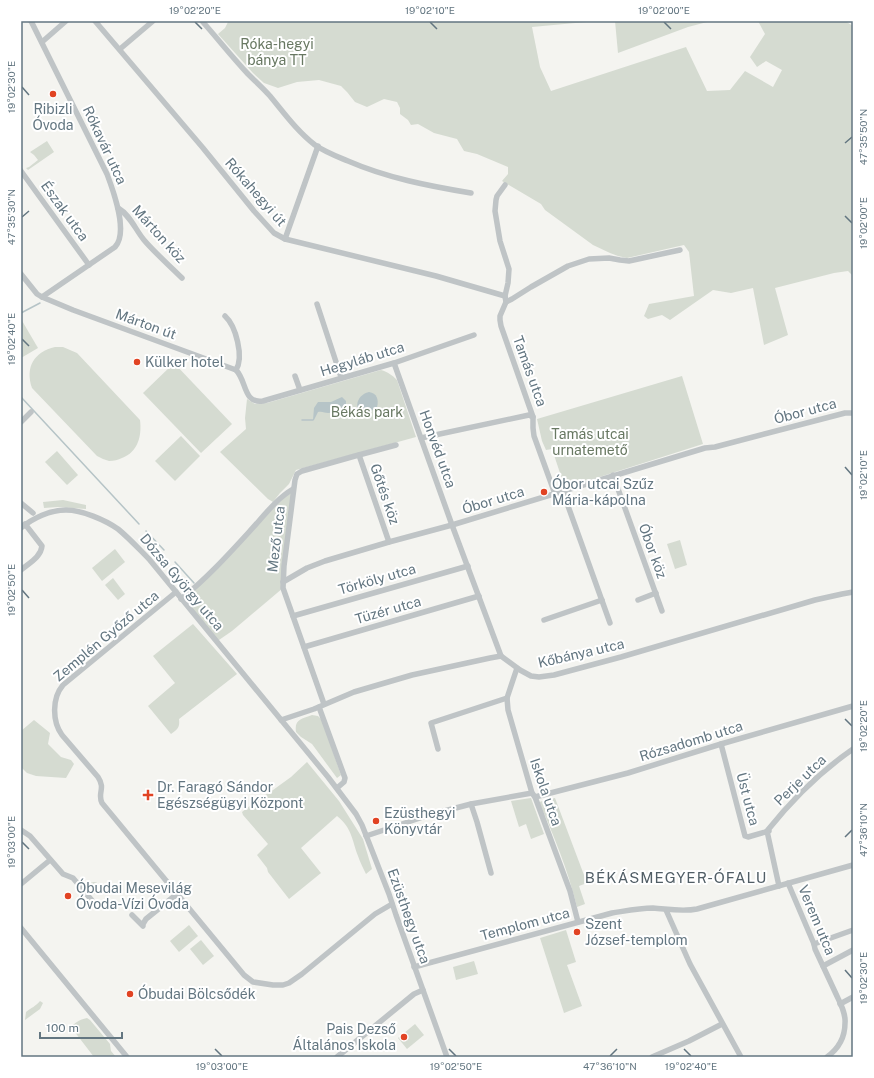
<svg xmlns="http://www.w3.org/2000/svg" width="874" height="1078" font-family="'Public Sans',sans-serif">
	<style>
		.green { fill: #d5dbd1 }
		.water { fill: #b6c4c7 }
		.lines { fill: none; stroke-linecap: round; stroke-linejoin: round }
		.stream { stroke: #b6c4c7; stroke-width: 1.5 }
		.minor { stroke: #bfc4c6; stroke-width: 5.5 }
		.ticks { fill: none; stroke: #637681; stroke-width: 1.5 }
		.poi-dot { fill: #e14323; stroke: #fff; stroke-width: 1.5 }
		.labels { text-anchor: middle; stroke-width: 4; stroke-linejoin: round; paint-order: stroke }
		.park-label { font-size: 14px; fill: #687862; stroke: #fff }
		.poi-label { font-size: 14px; fill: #637681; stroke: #fff; text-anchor: start }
		.street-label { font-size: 14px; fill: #637681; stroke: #fff }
		.neighbourhood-label { font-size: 15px; letter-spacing: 1px; fill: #515e66; stroke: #fff }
		.neatline { fill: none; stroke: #637681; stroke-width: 1.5 }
		.ticks-label { font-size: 10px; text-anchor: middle; fill: #637681 }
	</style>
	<rect width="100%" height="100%" fill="#f4f4f0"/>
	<g class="green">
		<polygon points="227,21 597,21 532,27 540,67 551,91 686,47 707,91 730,90 745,71 773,87 782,70 766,61 757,67 750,57 765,34 758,21 845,21 853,26 853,276 848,271 834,273 775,288 788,335 764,345 753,288 731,293 713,290 670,320 662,315 648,319 644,316 649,304 694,296 689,252 684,245 627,258 618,256 610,253 593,245 545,210 541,204 502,181 508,174 508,167 477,154 464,151 457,139 434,133 418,124 411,125 408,120 400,114 400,108 397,102 384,99 367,107 355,102 347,92 341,86 319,80 297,82 278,88 264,83 253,73 218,34 225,28 228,22"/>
		<polygon points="615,21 711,21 688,27 618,53"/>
		<polygon points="47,141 54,152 28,170 26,168 29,167 38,160 34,155 30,152"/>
		<polygon points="21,319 38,348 21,358"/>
		<path d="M55,347H63L77,353L140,420C142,436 138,452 122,458C118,460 114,461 109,461C105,460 101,458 97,456L32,388C25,367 34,352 55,347Z"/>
		<polygon points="174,363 232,424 201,453 143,393"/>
		<path d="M381,370C388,372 392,375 397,380L416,437L296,470L289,484L280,493L273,502L268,499L220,452L246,429L245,418L247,399L255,404L267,403Z"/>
		<polygon points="682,376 703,444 565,488 552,449 546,450 542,441 537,419"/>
		<polygon points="181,436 200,456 175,481 155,461"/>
		<polygon points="57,451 78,475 67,485 45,462"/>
		<polygon points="293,489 283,588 232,631 219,640 213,638 182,599"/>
		<polygon points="63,500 86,505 86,509 58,507 44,508 43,502"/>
		<polygon points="680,540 687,565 675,569 667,544"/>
		<polygon points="115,549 125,562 102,581 92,568"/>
		<polygon points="113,578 125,594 118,600 105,585"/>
		<path d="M193,624L237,674L179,719C180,727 178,729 171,734L148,706L175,683L153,656Z"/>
		<path d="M312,715L318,716L322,720L341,775L337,778L312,744L301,737L296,732C294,719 302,719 312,715Z"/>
		<polygon points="34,720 50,733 48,744 61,757 71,760 74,764 66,778 36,776 27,773 21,767 21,731"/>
		<path d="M307,762L339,801L363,839L372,869L366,874C363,868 360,862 358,856C352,840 352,828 337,816L301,848L321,873L289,899L268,872L267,868L257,855L268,844L243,815L242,812L259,799L273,790L291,777Z"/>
		<polygon points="531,798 544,834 531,839 526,824 519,827 511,801"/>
		<path d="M555,798L587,883L579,886L585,904L577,907C568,870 554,836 539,802Z"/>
		<circle cx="94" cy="888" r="6"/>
		<polygon points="189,925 198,936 179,952 170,941"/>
		<polygon points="566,930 576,962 567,965 582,1006 564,1013 540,938"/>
		<polygon points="201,940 214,956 203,965 190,949"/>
		<polygon points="474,961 478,974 456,980 453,967"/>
		<path d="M40,1001L43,1003L40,1009L25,1020L26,1012C31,1008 36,1006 40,1001Z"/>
		<path d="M87,1018L90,1020L110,1044L111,1051L116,1057H94L74,1031L71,1032L70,1029C75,1022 79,1020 87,1018Z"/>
		<polygon points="415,1024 424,1035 407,1049 398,1038"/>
	</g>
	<g class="water">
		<path d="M369,392C377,393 379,400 377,407C372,411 366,414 359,412C354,403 360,394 369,392Z"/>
		<path d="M342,397L346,401V404C342,408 335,413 328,413C325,413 322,411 318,412L314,420H313L314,408L318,402H331Z"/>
	</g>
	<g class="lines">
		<g class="stream">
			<polyline points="21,313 40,303"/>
			<polyline points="21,397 139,524"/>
			<polyline points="302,420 313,420"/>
			<polyline points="146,531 164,550"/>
			<polyline points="175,562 194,583"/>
		</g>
		<g class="minor">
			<path d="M31,21L107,174C113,190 129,232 115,247L42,297"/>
			<polyline points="95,21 203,148 254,211 274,233 285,239 436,276 505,296"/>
			<path d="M202,21C218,39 232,57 248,74C255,81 263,88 270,96C284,113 297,131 315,145C325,152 336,156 348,161C387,178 429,186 471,193"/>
			<polyline points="42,42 66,21"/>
			<polyline points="120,49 153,21"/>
			<polyline points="21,171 89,265"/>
			<polyline points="505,185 497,196 496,200 495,211 500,241 509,269 508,283 505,296 506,302 500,316 500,320 501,326 533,417 533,428 534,436 555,494"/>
			<path d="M118,208C130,215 135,229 144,240C155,253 169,265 182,278"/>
			<polyline points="285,239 318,146"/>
			<path d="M21,274L37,294L42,297L73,310L236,370C247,381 243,404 263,401L394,363L474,335"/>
			<polyline points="506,302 512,299 531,287 568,266 589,259 609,258 620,260 629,261 680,250"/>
			<polyline points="317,304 341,377"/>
			<path d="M225,316C236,326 244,357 236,370"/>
			<polyline points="394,363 452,525 501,656"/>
			<polyline points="295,376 300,390"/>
			<polyline points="21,422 31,412"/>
			<polyline points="421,438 529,415 533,417"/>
			<polyline points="359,455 389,542"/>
			<polyline points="613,475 662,611"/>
			<polyline points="563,492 610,623"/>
			<polyline points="21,503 33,513"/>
			<path d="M21,528C33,518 50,510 66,510C82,510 105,520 118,529C129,538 139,549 149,559L328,777L356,814L362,825L389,894L396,915L447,1057"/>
			<path d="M21,570C29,563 41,557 42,546L25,524"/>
			<polyline points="283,582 307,568 325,561 389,542 452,525 705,448 715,447 845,413 853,413"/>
			<path d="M176,592L63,685C52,698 52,721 62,735L98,777C106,789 97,793 102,803L244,975L253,982L273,985H283L289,983L302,974L375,914L392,904"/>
			<path d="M181,599C206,579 228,555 249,532C263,517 276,499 293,489"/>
			<polyline points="638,600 656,593"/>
			<polyline points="293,616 468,566"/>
			<polyline points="544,620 602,600"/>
			<polyline points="304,647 479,596"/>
			<polyline points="517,668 507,698 508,710 532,793 535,797 570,891 578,922"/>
			<polyline points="324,704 283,588 284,566 295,480 297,474 302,471 355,456 396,445"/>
			<polyline points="319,707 345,778 344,782 337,788"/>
			<polyline points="281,720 314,709 354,692 412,675 490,658 501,656 520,670 531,676 539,677 554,675 621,657 815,600 842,594 853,592"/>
			<polyline points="721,744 745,836 748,837 769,831"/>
			<polyline points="438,749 431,723 507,698"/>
			<polyline points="535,797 628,773 721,744 853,706"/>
			<polyline points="471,804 477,822 491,873"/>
			<polyline points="21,830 30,836 63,874 73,878 95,904"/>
			<polyline points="366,836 429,815 471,804 532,793"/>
			<path d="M788,883L814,944L815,949C822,964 829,979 836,994C840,1003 846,1013 845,1023C845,1037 838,1049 827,1057"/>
			<polyline points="21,884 50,860"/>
			<path d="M779,886L767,831C791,801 821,771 853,749"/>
			<polyline points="666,910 690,964 741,1057"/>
			<polyline points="132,915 143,926 143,924 146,919 177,894"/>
			<polyline points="21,928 127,1057"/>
			<polyline points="814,944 853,930"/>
			<polyline points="823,966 853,950"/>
			<path d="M414,967L612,913C625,911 639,908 653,908C668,909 682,912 697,909L853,865"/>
			<polyline points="840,1004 853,997"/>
			<polyline points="337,1057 414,994 423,990"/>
			<polyline points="652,1057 689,1041 722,1024"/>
		</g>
	</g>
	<path class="ticks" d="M195,22L202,29M430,22L437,29M664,22L671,29M22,87L29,95M845,143L852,137M845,216L852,223M22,217L29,211M22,339L29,346M845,467L852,475M22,590L29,598M845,719L852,726M845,837L852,830M22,842L29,849M845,970L852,978M215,1049L222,1056M449,1049L456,1056M684,1049L691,1056M610,1056L617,1049"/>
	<g class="poi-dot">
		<circle cx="53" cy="94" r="4"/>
		<circle cx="137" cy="362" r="4"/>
		<circle cx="544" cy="492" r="4"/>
		<path d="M146 789h4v4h4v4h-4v4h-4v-4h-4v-4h4z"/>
		<circle cx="376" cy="821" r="4"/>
		<circle cx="68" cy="896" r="4"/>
		<circle cx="577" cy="932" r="4"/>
		<circle cx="130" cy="994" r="4"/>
		<circle cx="404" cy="1037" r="4"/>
	</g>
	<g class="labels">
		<g class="park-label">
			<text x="277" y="49">Róka-hegyi<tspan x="277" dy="16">bánya TT</tspan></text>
			<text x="367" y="417">Békás park</text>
			<text x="590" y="439">Tamás utcai<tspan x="590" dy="16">urnatemető</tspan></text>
		</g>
		<g class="poi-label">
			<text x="53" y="114" text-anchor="middle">Ribizli<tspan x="53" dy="16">Óvoda</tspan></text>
			<text x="145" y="367">Külker hotel</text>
			<text x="552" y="489">Óbor utcai Szűz<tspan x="552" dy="16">Mária-kápolna</tspan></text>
			<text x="157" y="792">Dr. Faragó Sándor<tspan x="157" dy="16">Egészségügyi Központ</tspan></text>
			<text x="384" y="818">Ezüsthegyi<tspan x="384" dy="16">Könyvtár</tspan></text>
			<text x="76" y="893">Óbudai Mesevilág<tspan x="76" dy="16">Óvoda-Vízi Óvoda</tspan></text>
			<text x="585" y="929">Szent<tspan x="585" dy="16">József-templom</tspan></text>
			<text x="138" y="999">Óbudai Bölcsődék</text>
			<text x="396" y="1034" text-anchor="end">Pais Dezső<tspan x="396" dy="16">Általános Iskola</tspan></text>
		</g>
		<g class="street-label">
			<text transform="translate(105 145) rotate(65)" y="5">Rókavár utca</text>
			<text transform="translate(256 192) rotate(49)" y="5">Rókahegyi út</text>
			<text transform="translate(65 211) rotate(54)" y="5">Észak utca</text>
			<text transform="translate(159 234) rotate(48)" y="5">Márton köz</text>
			<text transform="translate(146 324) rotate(20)" y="5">Márton út</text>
			<text transform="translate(362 359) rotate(-17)" y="5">Hegyláb utca</text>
			<text transform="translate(530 371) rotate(70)" y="5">Tamás utca</text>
			<text transform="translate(805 411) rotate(-15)" y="5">Óbor utca</text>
			<text transform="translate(438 449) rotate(70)" y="5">Honvéd utca</text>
			<text transform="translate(385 494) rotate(71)" y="5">Gőtés köz</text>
			<text transform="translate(493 500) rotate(-17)" y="5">Óbor utca</text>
			<text transform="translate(276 539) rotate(-83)" y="5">Mező utca</text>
			<text transform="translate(653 551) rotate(70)" y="5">Óbor köz</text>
			<text transform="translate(377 579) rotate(-16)" y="5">Törköly utca</text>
			<text transform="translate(182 582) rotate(50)" y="5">Dózsa György utca</text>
			<text transform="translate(388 610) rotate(-16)" y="5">Tüzér utca</text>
			<text transform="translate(106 636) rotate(-40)" y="5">Zemplén Győző utca</text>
			<text transform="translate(581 653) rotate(-13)" y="5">Kőbánya utca</text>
			<text transform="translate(691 741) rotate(-17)" y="5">Rózsadomb utca</text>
			<text transform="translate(800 780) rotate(-44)" y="5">Perje utca</text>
			<text transform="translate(546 792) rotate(71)" y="5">Iskola utca</text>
			<text transform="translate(748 799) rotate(75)" y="5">Üst utca</text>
			<text transform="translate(409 916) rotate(70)" y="5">Ezüsthegy utca</text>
			<text transform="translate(817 920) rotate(67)" y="5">Verem utca</text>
			<text transform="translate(525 924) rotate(-15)" y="5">Templom utca</text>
		</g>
		<g class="neighbourhood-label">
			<text x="676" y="883">BÉKÁSMEGYER-ÓFALU</text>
		</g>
	</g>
	<rect width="874" height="1078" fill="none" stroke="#ffffff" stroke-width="44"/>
	<path d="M40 1032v6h82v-6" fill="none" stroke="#637681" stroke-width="2"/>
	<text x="46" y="1032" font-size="12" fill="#637681" stroke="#ffffff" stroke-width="3" paint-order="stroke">100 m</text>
	<rect x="22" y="22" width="830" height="1034" class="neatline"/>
	<g class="ticks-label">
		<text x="195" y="14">19°02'20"E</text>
		<text x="430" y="14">19°02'10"E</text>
		<text x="664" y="14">19°02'00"E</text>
		<text transform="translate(11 87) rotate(-90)" y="4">19°02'30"E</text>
		<text transform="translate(863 137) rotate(-90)" y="4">47°35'50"N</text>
		<text transform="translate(11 217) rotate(-90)" y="4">47°35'30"N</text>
		<text transform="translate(863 223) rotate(-90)" y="4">19°02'00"E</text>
		<text transform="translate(11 339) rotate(-90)" y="4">19°02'40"E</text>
		<text transform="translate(863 475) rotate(-90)" y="4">19°02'10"E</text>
		<text transform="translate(11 590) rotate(-90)" y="4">19°02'50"E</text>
		<text transform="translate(863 726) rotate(-90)" y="4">19°02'20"E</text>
		<text transform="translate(863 830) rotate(-90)" y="4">47°36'10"N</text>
		<text transform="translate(11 842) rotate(-90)" y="4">19°03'00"E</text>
		<text transform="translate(863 978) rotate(-90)" y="4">19°02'30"E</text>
		<text x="222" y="1070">19°03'00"E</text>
		<text x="456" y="1070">19°02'50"E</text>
		<text x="610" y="1070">47°36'10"N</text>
		<text x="691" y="1070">19°02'40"E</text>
	</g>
</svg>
